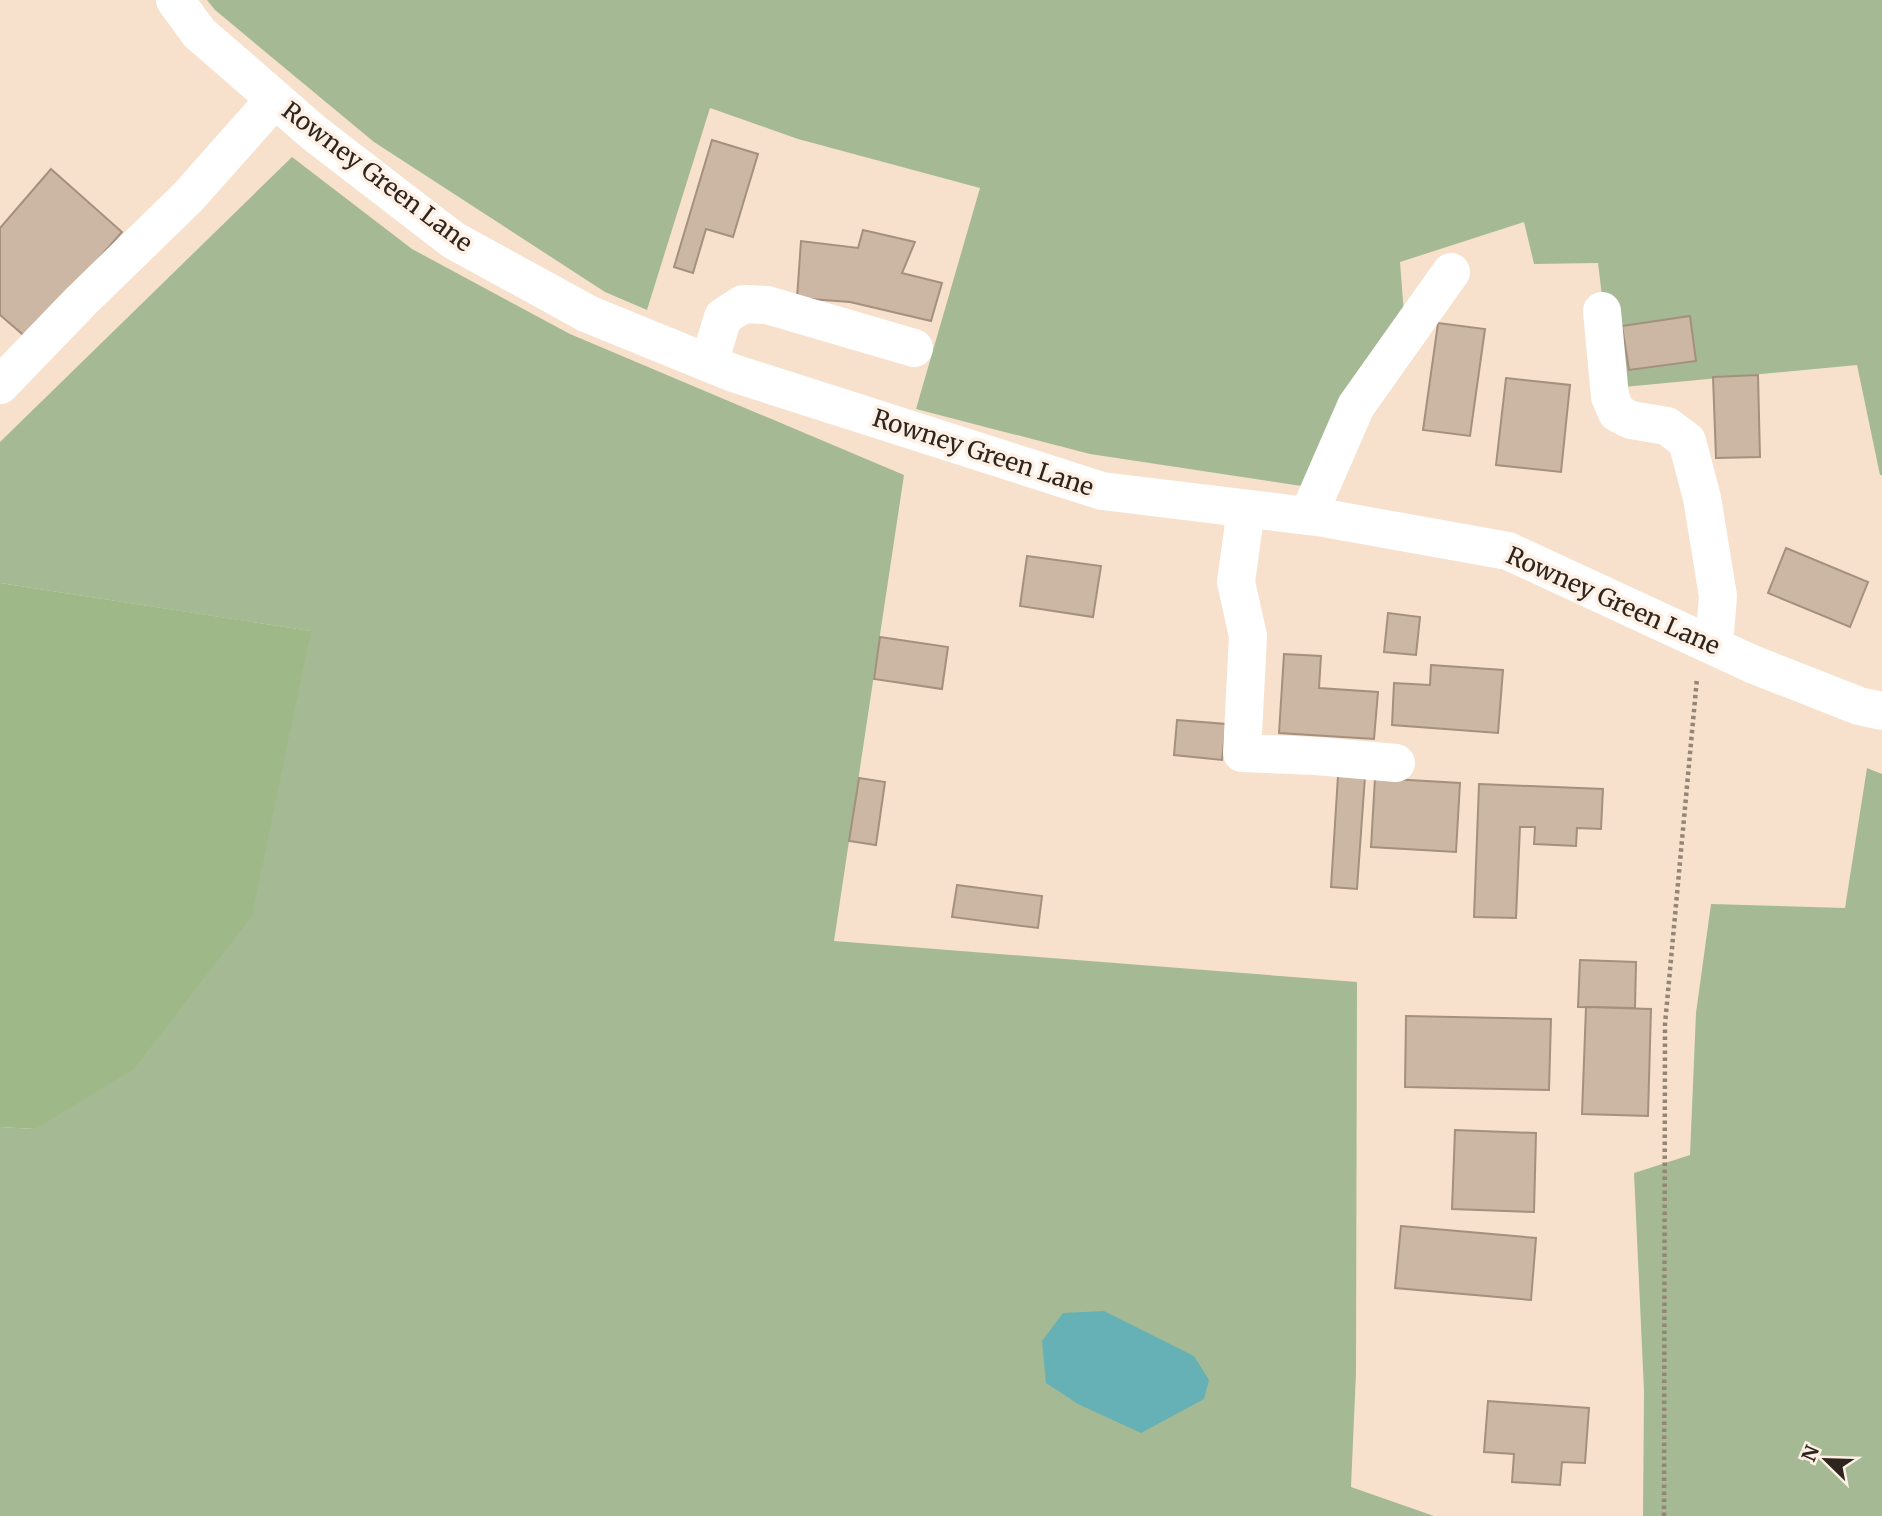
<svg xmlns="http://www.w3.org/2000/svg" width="1882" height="1516" font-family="Merriweather,serif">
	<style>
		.green { fill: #a5ba94 }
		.forest { fill: #9eb987 }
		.water { fill: #65b1b5 }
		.building { fill: #ccb6a4; stroke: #a4907e; stroke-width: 2 }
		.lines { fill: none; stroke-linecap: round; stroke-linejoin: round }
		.path { stroke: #948577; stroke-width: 4.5; stroke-dasharray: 3.5 3.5; stroke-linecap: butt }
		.minor { stroke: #fff; stroke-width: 38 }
		.labels { text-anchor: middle; stroke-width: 7; stroke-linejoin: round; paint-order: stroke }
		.street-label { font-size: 24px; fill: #2d251e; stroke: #fef0e4 }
	</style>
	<rect width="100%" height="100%" fill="#f7e1cd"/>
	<g class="green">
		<polygon points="207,0 1882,0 1882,475 1880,475 1857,365 1613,388 1598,263 1534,264 1524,222 1400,262 1404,314 1335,491 1090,454 916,409 980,188 798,139 710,108 647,310 605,292 374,142 215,10"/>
		<polygon points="292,157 412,249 570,334 904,475 834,941 1357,982 1356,1373 1351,1487 1434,1516 0,1516 0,1127 35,1129 310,631 0,583 0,442"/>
		<polygon points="1867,768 1882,774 1882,1516 1643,1516 1644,1391 1634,1173 1690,1155 1696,1013 1711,904 1845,908"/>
	</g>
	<polygon class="forest" points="0,583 311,631 252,916 134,1069 35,1129 0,1127"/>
	<polygon class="water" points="1104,1311 1194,1356 1209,1380 1204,1399 1141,1433 1078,1404 1046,1383 1042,1341 1063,1313"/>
	<g class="building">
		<polygon points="712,140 758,154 733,237 706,229 693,273 674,267"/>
		<polygon points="51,169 122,232 28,339 0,315 0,228"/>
		<polygon points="863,230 915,242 902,273 942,283 931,321 850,302 797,298 801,241 858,248"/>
		<polygon points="1690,316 1696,361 1629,370 1622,326"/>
		<polygon points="1438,323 1485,329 1470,436 1423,430"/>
		<polygon points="1758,375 1760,457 1716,458 1713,377"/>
		<polygon points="1506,378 1570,385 1561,472 1496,465"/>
		<polygon points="1786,548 1868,582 1850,627 1768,593"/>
		<polygon points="1027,556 1101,566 1093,617 1020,606"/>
		<polygon points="1388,613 1420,617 1416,655 1384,652"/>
		<polygon points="880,637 948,647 942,689 874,679"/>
		<polygon points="1284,654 1321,656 1319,688 1378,692 1374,739 1279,733"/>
		<polygon points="1431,665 1503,670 1498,733 1392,725 1394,683 1430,685"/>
		<polygon points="1177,720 1226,724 1222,760 1174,755"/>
		<polygon points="1339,760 1366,762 1357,889 1331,887"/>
		<polygon points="859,778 885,782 876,845 849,841"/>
		<polygon points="1375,778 1460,783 1456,852 1371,847"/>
		<polygon points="1479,784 1603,789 1601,829 1577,828 1576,846 1534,844 1535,827 1520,827 1516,918 1474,917"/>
		<polygon points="957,885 1042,896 1038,928 952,917"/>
		<polygon points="1580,960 1636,962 1635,1008 1578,1007"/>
		<polygon points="1586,1007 1651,1009 1648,1116 1582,1114"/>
		<polygon points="1406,1016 1551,1019 1549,1090 1405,1087"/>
		<polygon points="1455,1130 1536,1133 1534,1212 1452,1209"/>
		<polygon points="1401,1226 1536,1238 1531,1300 1395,1288"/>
		<polygon points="1488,1401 1589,1408 1585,1463 1562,1462 1560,1485 1512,1482 1514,1454 1484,1452"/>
	</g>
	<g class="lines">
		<polyline class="path" points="1664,1516 1665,1024 1697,678"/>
		<g class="minor">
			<polyline points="175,0 199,33 275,99 314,133 453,240 588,314 733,373 1102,491 1324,518 1508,551 1752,664 1859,706 1882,711"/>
			<polyline points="1602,311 1610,397 1617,413 1631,420 1667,426 1687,441 1702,498 1718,596 1714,646"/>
			<polyline points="709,363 723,317 743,304 767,305 914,348"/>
			<polyline points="0,385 81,301 188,197 275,99"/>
			<polyline points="1246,509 1236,582 1248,636 1242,753 1316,756 1396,763"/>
			<polyline points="1308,516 1356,406 1451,272"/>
		</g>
	</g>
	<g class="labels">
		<g class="street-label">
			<text transform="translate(377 177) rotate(37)" y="8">Rowney Green Lane</text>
			<text transform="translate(983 453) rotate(18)" y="8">Rowney Green Lane</text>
			<text transform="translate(1613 601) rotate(24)" y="8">Rowney Green Lane</text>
		</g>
	</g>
	<g transform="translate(1826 1460) rotate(293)" stroke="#fef0e4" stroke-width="5" paint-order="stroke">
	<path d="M0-5L12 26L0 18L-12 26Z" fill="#2d251e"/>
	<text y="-10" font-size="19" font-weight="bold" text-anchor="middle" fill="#2d251e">N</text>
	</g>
</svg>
